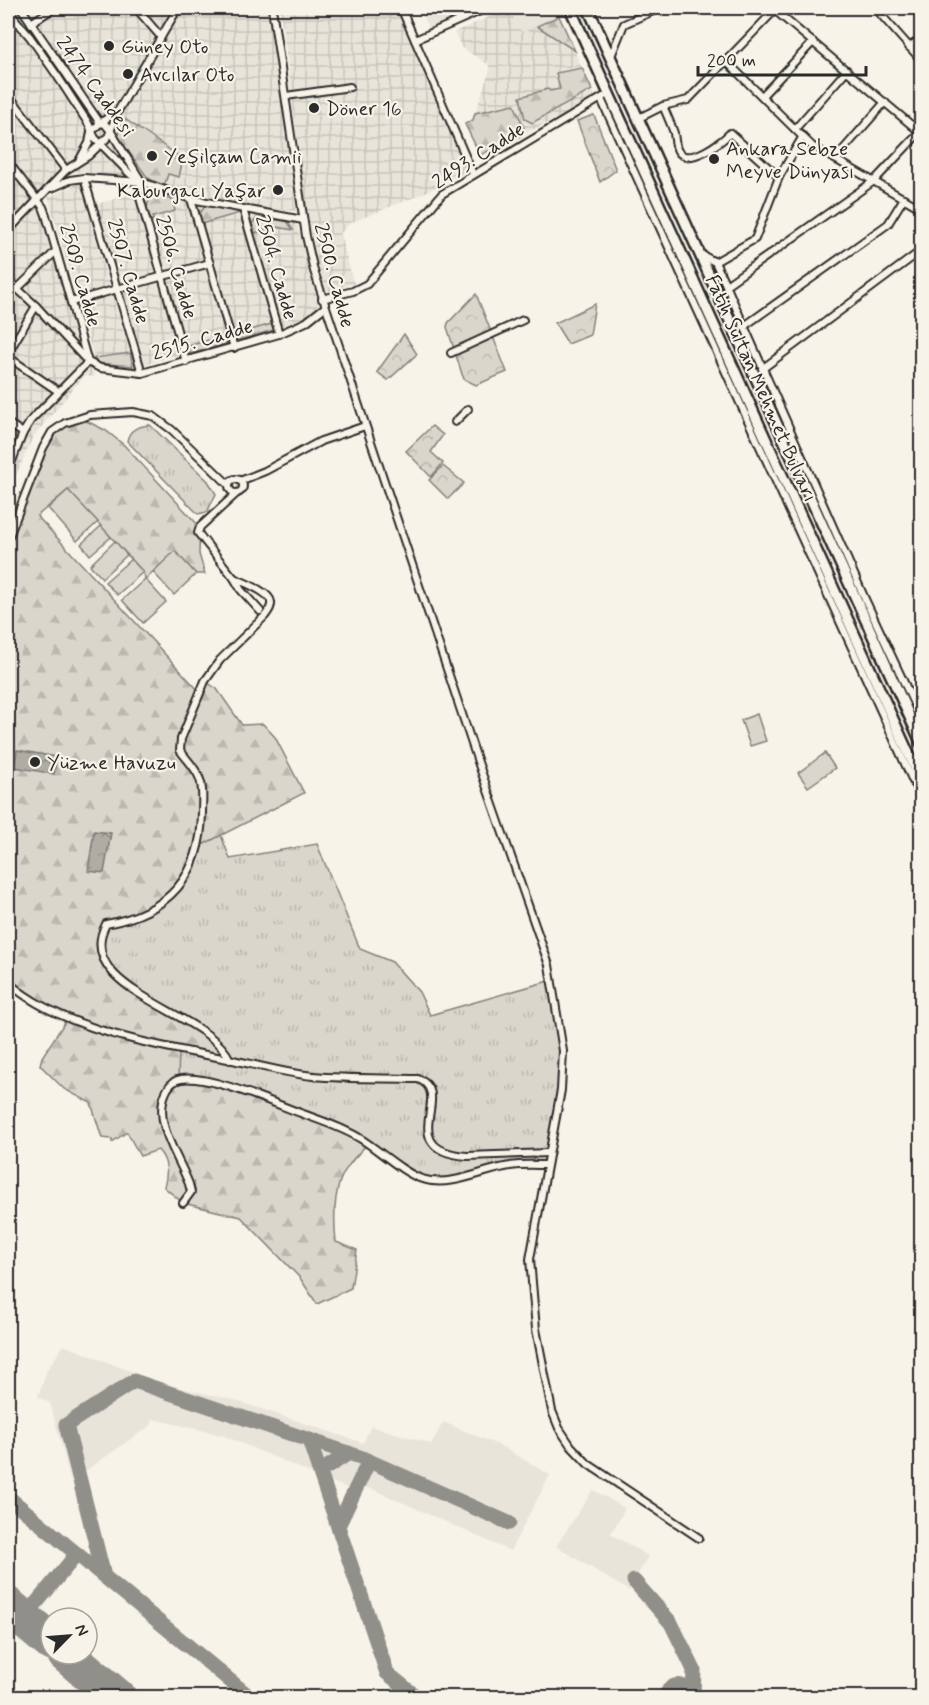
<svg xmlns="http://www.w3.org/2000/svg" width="929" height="1705" font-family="Mynerve,sans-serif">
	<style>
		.built { fill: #e8e4da }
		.industrial { fill: url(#industrial-grid) }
		.grass { fill: url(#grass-tufts); stroke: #82807c; stroke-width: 1.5 }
		.forest { fill: url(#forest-firs); stroke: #82807c; stroke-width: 1.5 }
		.park { fill: url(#park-crowns); stroke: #82807c; stroke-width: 1.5 }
		.pitch { fill: #dad6cc; stroke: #82807c; stroke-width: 1.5 }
		.water { fill: url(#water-ripples); stroke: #7a7874; stroke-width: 1.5 }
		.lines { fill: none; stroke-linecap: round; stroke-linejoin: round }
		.taxiway { stroke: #918f8a; stroke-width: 15 }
		.runway { stroke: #918f8a; stroke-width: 38 }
		.minor-casing { stroke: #2b2b2b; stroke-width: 10 }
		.highway-casing { stroke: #2b2b2b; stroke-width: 14 }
		.minor { stroke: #f7f3e8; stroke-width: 6 }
		.highway { stroke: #f7f3e8; stroke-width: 9 }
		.poi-dot { fill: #2b2b2b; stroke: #f7f3e8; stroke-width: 2 }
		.labels { text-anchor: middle; stroke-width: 4.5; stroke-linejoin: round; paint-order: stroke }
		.poi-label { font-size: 20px; fill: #2b2b2b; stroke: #f7f3e8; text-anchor: start }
		.street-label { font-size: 20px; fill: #2b2b2b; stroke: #f7f3e8 }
	</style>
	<defs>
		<pattern id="industrial-grid" width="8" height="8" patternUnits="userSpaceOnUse" patternTransform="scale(1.5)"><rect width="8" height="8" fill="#e8e4da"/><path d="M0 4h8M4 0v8" fill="none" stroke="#c7c4bb"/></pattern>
		<pattern id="grass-tufts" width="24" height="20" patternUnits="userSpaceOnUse" patternTransform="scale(1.5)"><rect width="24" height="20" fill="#dad6cc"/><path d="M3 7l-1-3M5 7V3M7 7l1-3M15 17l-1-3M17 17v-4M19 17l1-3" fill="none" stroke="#bbb8af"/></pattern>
		<pattern id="forest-firs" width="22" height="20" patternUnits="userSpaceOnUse" patternTransform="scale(1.5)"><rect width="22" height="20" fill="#dad6cc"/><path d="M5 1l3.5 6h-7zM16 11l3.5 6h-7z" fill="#bbb8af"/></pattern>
		<pattern id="park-crowns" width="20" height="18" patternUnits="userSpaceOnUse" patternTransform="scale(1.5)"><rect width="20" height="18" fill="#dad6cc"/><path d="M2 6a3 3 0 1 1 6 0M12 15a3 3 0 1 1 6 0" fill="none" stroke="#bbb8af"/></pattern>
		<pattern id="water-ripples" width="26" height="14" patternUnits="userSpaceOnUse" patternTransform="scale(1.5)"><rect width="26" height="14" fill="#afaca4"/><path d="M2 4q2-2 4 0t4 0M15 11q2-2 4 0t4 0" fill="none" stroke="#8f8c86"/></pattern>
	</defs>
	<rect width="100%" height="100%" fill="#f7f3e8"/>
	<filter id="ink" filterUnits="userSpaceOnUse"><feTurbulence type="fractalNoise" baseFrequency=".0167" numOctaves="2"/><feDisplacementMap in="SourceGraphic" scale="12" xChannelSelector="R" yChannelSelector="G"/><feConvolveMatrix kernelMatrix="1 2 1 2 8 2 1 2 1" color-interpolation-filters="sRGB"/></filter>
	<g filter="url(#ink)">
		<g class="built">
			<polygon points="419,8 475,8 470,10 466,15 430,31"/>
			<polygon points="510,8 556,8 559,16 523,33 518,28"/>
			<polygon points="64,1345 163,1384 234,1400 363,1443 371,1426 432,1444 443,1422 503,1447 550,1475 510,1551 377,1491 351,1482 349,1489 222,1435 153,1419 151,1425 71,1481 50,1403 38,1397 47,1370"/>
			<polygon points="593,1490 625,1508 611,1534 648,1556 629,1591 556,1546"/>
		</g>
		<g class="industrial">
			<polygon points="8,8 270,8 296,211 250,207 182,193 140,180 83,172 69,172 41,200 44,202 95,377 84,376 33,437 8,493"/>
			<polygon points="280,8 397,8 443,110 467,171 422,194 350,223 340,234 354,284 324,293 307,215"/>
			<polygon points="510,8 518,28 523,32 559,16 595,97 564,115 480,155 465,124 473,120 490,69 488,64 462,48 454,32"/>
			<polygon points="80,183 110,288 77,297 48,197"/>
			<polygon points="149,191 296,222 318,300 318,304 315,310 285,330 188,358 142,198 145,192"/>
			<polygon points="134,193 157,275 120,285 97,204"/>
			<polygon points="159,281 180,354 144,365 122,291"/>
			<polygon points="112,294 130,353 94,358 79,303"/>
		</g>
		<g class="grass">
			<path d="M150,425L208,481L216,494L207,512L198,514L127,441C129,429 139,426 150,425Z"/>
			<polygon points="221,835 230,859 317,844 360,949 392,962 419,992 430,1015 552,980 563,1051 561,1091 547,1165 512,1165 451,1181 422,1179 359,1137 178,1079 123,982 103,957 101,932 200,846"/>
		</g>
		<g class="forest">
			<polygon points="559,16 575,51 537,26"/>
			<polygon points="582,68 592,90 532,123 525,119 520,97 548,89 550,91 560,89 556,73"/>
			<polygon points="514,104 524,128 521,136 480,155 465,124 473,120 475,113"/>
			<polygon points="125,119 183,159 179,177 168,174 164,187 148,178 117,136"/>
			<path d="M154,195L173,200L175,211L153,217V220L151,221C146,211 145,203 154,195Z"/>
			<polygon points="205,206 239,212 240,213 201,224 199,215"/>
			<polygon points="257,218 287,221 293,230 276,227 255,233 252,224"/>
			<polygon points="272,324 274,330 235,341 233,335"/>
			<polygon points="226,335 228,343 190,354 188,346"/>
			<polygon points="130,353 133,366 96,363 94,358"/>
			<path d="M80,418L105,430L124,445L200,527L199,554L205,574H196L175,552L145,579L143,572L68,490L37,516L199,691L205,681L217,689L242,725L263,724L275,737L304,793L200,846L189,873L153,909L106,924C79,975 171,1007 202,1029C213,1037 221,1050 230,1060L179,1050L178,1079L207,1082L335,1127L368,1143C358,1154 345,1167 340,1181C333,1201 334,1223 336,1242L357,1250L351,1288L317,1304L300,1278L241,1217L183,1203L164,1187C168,1173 168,1161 158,1150L140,1156L127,1132L112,1142V1139L102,1138L91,1103L64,1089L40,1065L42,1057L67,1019L8,982V539L52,432Z"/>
		</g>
		<g class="park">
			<polygon points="594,115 616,170 600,182 577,121"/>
			<polygon points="476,294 507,372 476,385 464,379 462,374 447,327 448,323"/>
			<polygon points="595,304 590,335 568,344 555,323"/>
			<polygon points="404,334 417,354 388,380 377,372"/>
			<polygon points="432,426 443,435 431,452 443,463 431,477 406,451"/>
			<polygon points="443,466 464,483 448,499 429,480"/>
		</g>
		<g class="pitch">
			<polygon points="68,490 98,522 77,541 48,508"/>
			<polygon points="101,526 111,537 90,555 81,544"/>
			<polygon points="115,541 127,555 102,578 90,565"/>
			<polygon points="175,551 196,574 174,595 153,572"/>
			<polygon points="131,559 143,572 117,595 105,582"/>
			<polygon points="145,579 166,602 143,623 122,600"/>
			<polygon points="757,714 766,741 750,746 741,720"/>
			<polygon points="825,753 835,768 808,787 798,773"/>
		</g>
		<g class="water">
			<polygon points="17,750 57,757 54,774 14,767"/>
			<polygon points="94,831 111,833 104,873 88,871"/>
		</g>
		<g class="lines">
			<g class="taxiway">
				<polyline points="309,1440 387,1673 418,1698"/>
				<polyline points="329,1466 349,1453"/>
				<polyline points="8,1497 251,1698"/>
				<polyline points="338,1526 369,1461"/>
				<polyline points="104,1576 66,1425 134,1381 360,1457 509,1523"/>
				<polyline points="634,1581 671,1623 694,1670 693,1695 688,1698"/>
				<polyline points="23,1619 77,1554"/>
			</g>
			<g class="runway">
				<polyline points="8,1606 51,1642"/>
				<polyline points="66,1654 118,1698"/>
				<polyline points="678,1697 678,1698"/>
			</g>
			<defs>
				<g id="minor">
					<polyline points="21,8 100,123 105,124 110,130 140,179"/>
					<polyline points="136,8 161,37"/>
					<polyline points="272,8 306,236 314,271 479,765 549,965 563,1051 561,1090 530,1259 536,1329 552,1411 559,1428 571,1446 588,1464 699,1538"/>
					<polyline points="401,8 473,174"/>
					<polyline points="772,8 921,133"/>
					<polyline points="875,8 922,61"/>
					<polyline points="8,11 30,37 58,77 88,123 95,138 130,174 139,180"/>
					<polyline points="31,23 54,8"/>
					<polyline points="8,30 15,19"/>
					<polyline points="415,40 487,8"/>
					<polyline points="909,47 922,38"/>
					<polyline points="611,56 624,24 660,8"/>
					<polyline points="726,61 812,146 922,209"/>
					<polyline points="8,94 66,170"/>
					<polyline points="286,96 350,87"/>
					<polyline points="762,96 813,42"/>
					<polyline points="601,99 922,801"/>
					<path d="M663,106C667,115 671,124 674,133C675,139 675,146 678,151C688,167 722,142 730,133L779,177"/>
					<polyline points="639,118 663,106 688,100 774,11 787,8"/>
					<polyline points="795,129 847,70"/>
					<polyline points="835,159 885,102"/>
					<polyline points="79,161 89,143 91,132 100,123 118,111"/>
					<polyline points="8,162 43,207 46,215 88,362 31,420 23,433 8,471"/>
					<polyline points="84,178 142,373"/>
					<polyline points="142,182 139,190 140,198 186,362"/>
					<polyline points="52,188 70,180 84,178 142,182 191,199 303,220"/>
					<polyline points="191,199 234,348"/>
					<polyline points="243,209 279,334"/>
					<polyline points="8,231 66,170 88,156 108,137 118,111 178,8"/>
					<polyline points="700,254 715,262 726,285 865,599 922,721"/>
					<polyline points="715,262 755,239 779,177 803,136"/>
					<polyline points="8,280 36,306 88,362 100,368 142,373 279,334 306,322 325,307"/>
					<polyline points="726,285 874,181 920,132"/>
					<polyline points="17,289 56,251"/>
					<polyline points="322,299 353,291 367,284 442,194 603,97"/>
					<polyline points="71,302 210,263"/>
					<polyline points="743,327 888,224 904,198"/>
					<polyline points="8,353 36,306"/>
					<polyline points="451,353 523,320"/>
					<polyline points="8,357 58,391"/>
					<polyline points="762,369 922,250"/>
					<polyline points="455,422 468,409"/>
					<polyline points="8,423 23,433"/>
					<circle cx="236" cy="486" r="7"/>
					<polyline points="240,481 265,471 321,441 365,426"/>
					<polyline points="237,493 200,527 198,533 234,578 241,590 260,611"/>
					<polyline points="8,539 43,448 52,432 65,423 90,415 133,412 153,416 172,430 229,485"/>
					<path d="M8,982C59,1029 161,1047 228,1059C257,1065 284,1073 313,1076C348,1079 383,1078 418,1079C456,1093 392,1150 467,1156L548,1153"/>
					<path d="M230,1060C210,1012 71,990 106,924C168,913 201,877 202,813C202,802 204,788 199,777C195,767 186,759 180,750L181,739L205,681L220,660L265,616C268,612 272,607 271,602C270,592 243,582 234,578"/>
					<path d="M183,1203L191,1192L189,1184C178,1155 151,1120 167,1090C170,1084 175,1080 181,1079C211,1075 273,1103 303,1114C322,1121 344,1128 361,1139C379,1150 403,1173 422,1179C451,1188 482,1170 510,1166C522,1164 535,1165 547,1165"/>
				</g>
				<g id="highway">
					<polyline points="570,8 922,783"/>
					<polyline points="588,8 922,744"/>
				</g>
			</defs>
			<use href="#minor" class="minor-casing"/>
			<use href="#highway" class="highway-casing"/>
			<use href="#minor" class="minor"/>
			<use href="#highway" class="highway"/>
		</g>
	</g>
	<g class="poi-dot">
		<circle cx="109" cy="46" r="6"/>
		<circle cx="128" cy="74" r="6"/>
		<circle cx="314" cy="108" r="6"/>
		<circle cx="152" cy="156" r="6"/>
		<circle cx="714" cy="159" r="6"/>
		<circle cx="278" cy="190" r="6"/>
		<circle cx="35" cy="762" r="6"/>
	</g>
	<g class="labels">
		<g class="poi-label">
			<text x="121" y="53">Güney Oto</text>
			<text x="140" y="81">Avcılar Oto</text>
			<text x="326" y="115">Döner 16</text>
			<text x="726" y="155">Ankara Sebze<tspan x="726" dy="23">Meyve Dünyası</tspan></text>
			<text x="164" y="163">Yeşilçam Camii</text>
			<text x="266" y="197" text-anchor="end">Kaburgacı Yaşar</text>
			<text x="47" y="769">Yüzme Havuzu</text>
		</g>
		<g class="street-label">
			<text transform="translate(96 86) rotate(54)" y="7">2474 Caddesi</text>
			<text transform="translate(478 155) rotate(-33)" y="7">2493. Cadde</text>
			<text transform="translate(177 267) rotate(74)" y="7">2506. Cadde</text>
			<text transform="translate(277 267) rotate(74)" y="7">2504. Cadde</text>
			<text transform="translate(129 271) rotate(74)" y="7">2507. Cadde</text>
			<text transform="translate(81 275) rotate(74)" y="7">2509. Cadde</text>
			<text transform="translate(335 275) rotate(75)" y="7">2500. Cadde</text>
			<text transform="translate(202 339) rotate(-16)" y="7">2515. Cadde</text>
			<text transform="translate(762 388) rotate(66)" y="7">Fatih Sultan Mehmet Bulvarı</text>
		</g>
	</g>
	<rect width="929" height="1705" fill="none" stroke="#f7f3e8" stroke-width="30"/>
	<rect x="15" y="15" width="899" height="1675" fill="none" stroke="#2b2b2b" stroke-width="2" filter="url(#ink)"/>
	<g transform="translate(69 1636) rotate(65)"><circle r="28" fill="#f7f3e8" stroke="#a5a39c" stroke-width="1.5"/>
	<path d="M0-4.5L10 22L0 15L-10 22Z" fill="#2b2b2b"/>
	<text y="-9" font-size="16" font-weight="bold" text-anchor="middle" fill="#2b2b2b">N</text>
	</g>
	<path d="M698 66v9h168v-9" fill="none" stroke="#2b2b2b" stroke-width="3"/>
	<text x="707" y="66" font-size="18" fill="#2b2b2b" stroke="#f7f3e8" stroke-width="4.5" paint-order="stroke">200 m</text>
</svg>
